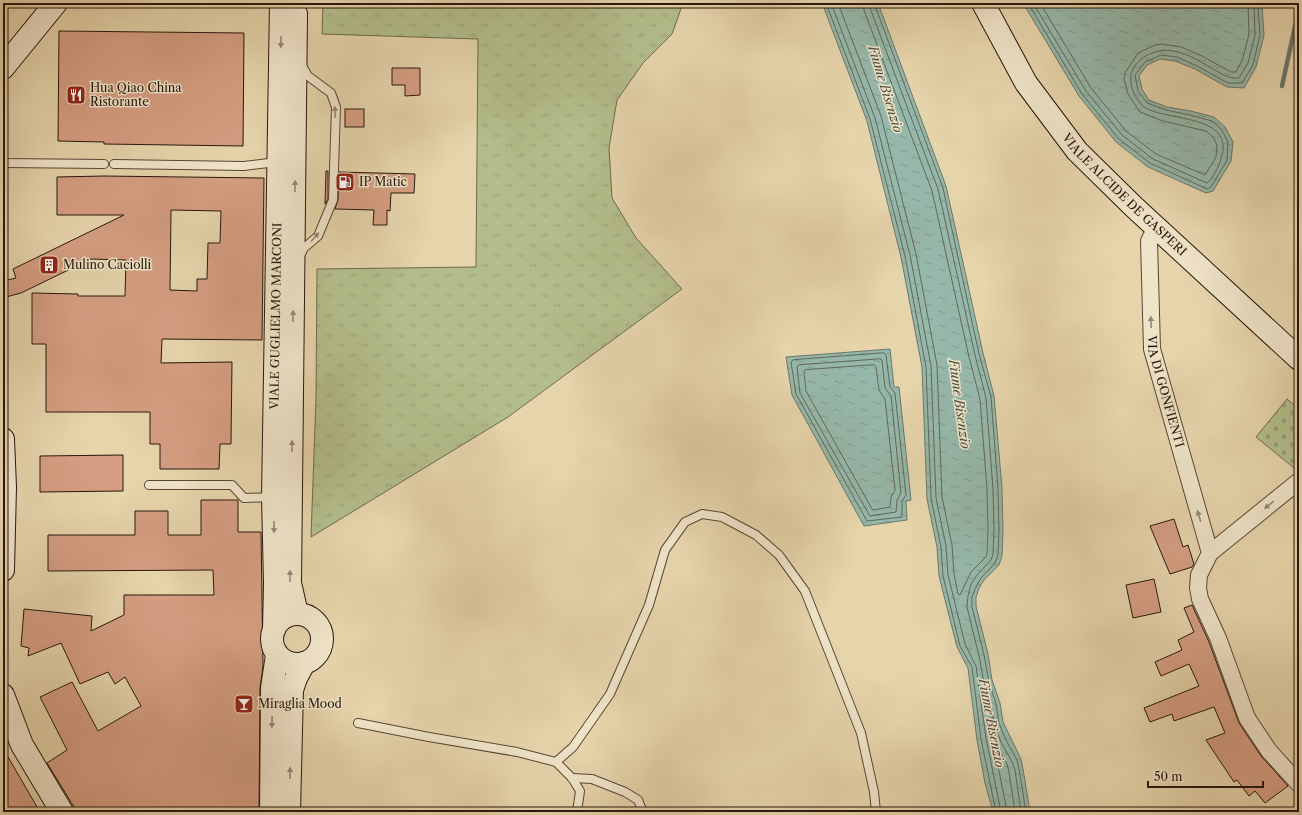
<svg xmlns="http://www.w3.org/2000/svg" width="1302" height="815" font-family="'Libre Caslon Text',serif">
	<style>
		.grass { fill: url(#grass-tufts); stroke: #6e6a4c }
		.cemetery { fill: url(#cemetery-stones); stroke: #6e6a4c }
		.water { fill: url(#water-ripples); stroke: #6a786c }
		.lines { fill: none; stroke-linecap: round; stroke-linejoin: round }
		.shore { stroke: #5f685c; stroke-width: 1 }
		.stream { stroke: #6a786c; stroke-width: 4.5 }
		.building { fill: #d59e82; stroke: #28170e; fill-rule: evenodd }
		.lane-casing { stroke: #584635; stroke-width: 10 }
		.street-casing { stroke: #584635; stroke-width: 18 }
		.secondary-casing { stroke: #28170e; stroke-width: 24 }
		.lane { stroke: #efe3c8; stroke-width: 8 }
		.street { stroke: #efe3c8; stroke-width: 16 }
		.secondary { stroke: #efe3c8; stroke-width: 22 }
		.oneway { fill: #958774 }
		.labels { text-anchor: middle; stroke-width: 3; stroke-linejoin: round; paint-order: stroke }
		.poi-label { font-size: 12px; fill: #28170e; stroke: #efe3c8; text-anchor: start }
		.street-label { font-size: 12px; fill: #28170e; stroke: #efe3c8 }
		.water-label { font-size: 13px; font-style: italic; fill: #4e4f45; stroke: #efe3c8 }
	</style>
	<defs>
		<pattern id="grass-tufts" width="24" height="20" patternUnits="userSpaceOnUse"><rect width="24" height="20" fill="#b3bd8b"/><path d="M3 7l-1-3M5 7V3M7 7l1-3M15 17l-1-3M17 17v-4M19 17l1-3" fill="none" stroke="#9aa277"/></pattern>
		<pattern id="cemetery-stones" width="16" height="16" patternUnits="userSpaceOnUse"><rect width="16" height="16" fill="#b3bd8b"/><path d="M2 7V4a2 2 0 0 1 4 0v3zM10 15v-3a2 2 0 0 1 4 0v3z" fill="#9aa277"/></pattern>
		<pattern id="water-ripples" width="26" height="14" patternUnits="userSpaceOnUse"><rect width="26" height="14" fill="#96b8aa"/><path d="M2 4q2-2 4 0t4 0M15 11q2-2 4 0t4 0" fill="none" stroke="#819d91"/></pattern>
	</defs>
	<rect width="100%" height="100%" fill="#e6d4ab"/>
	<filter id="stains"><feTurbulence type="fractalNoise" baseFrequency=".005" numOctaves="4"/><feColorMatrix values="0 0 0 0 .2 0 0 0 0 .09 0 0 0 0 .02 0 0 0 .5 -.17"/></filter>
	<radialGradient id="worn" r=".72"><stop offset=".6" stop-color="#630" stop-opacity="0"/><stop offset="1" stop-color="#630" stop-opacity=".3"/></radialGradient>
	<polygon class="grass" points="323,3 683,3 672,34 643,63 617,100 609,148 612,198 636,238 682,289 508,417 311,537 316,399 317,269 476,267 478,39 322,34"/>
	<polygon class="cemetery" points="1287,399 1299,409 1299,472 1256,437"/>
	<g class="water">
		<polygon points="822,3 878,3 946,186 983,353 994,396 1002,488 1003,530 1002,556 999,565 984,580 979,588 976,597 976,606 988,654 992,680 1000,703 1003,722 1021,759 1023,769 1030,812 993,812 985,783 977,740 968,668 957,647 939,576 937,547 927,499 922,367 901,257 867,121"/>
		<polygon points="1023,3 1265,3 1262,6 1264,35 1256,67 1244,88 1227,87 1195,69 1175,61 1160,59 1147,65 1139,76 1142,89 1149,100 1167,107 1191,111 1214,117 1225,127 1233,142 1231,161 1213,191 1206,193 1148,167 1116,142 1079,96"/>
		<polygon points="890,349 894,387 899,387 911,500 906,501 907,520 864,526 792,395 786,357"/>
	</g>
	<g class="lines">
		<g class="shore">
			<polyline points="826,3 870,119 905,256 926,367 931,498 941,547 943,576 960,646 972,667 981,739 996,812"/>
			<polyline points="831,3 875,118 910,255 931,366 936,498 946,546 948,575 965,644 976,666 986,738 1001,812"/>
			<polyline points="838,3 881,116 916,254 937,365 942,497 952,545 954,574 958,594 960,595 971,572 986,557 987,553 988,530 987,489 980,399 969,357 932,191 864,10 863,3"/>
			<polyline points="869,3 870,8 938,189 975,355 986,398 993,489 994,530 993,554 991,560 977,575 971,584 968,596 967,607 979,656 984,683 991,706 994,724 1001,742 1012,762 1015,770 1021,812"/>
			<polyline points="874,3 943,188 979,354 991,397 998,489 999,530 998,555 995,563 981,578 976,587 972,597 972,607 984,655 989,682 996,704 999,723 1006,740 1017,760 1019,769 1026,812"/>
			<polyline points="1028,3 1082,94 1119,139 1150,163 1207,189 1211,187 1227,160 1228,142 1222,130 1212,121 1190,115 1166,110 1147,103 1138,91 1135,75 1145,62 1161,55 1177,57 1197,66 1228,83 1242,83 1253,65 1260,35 1258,7 1260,3"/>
			<path d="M1033,3L1086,91L1122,135L1153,159L1207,183C1214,177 1221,163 1222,154C1223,151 1224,147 1223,145C1221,115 1163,120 1144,107C1141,105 1139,101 1136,97C1132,91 1130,82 1131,74C1135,63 1142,57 1152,53C1173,44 1196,59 1213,69C1222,74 1229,79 1239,78L1248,63L1255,35L1254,3"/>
			<polyline points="1040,3 1091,88 1126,131 1156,154 1205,175 1216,157 1217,145 1213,137 1206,131 1163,121 1140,112 1128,94 1124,79 1125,73 1138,53 1155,45 1161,44 1181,47 1202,56 1231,72 1236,72 1242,61 1249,34 1248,3"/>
			<polygon points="884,353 886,355 890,387 895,393 906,495 902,501 902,517 867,521 796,394 791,362 793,360"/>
			<polygon points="880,359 882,360 885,388 891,396 901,493 897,500 896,512 870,516 800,393 797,367 799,365"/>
			<polygon points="874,365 876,367 879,390 885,399 895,490 891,497 890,507 874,510 872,509 806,391 804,372 805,370"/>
			<polyline points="1007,812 995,750 996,748 998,749 1007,764 1009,772 1015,812"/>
		</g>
		<polyline class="stream" points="1282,86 1299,8"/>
	</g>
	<g class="building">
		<polygon points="59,31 244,33 243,146 104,144 104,142 58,141"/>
		<polygon points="392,68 420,68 420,95 405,96 405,85 392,85"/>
		<rect x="345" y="109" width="19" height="18"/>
		<polygon points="326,171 328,171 328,199 325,204"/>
		<polygon points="339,172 415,174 414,193 391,193 390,211 387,210 387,225 373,225 374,210 335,209 338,200"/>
		<path d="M104,176L264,178L262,340L162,339L161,363L232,362L231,444H220L219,469H160V444H150V412H46V344H32V293L78,294V296H125L126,260L91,259L21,293L6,297L3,281L16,278L13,269L124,215H57V177ZM171,210L221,211L220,243H208L207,279H197V291L170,290Z"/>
		<polygon points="123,455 123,491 40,492 40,456"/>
		<polygon points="201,500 238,500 238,532 261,532 263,666 260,688 259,812 77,812 47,763 67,750 40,697 72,682 98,731 141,706 125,677 115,684 108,672 80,684 61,643 28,656 29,648 21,646 24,609 92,616 91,631 124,615 124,595 214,595 213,570 48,571 48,535 135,535 135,511 168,511 168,535 201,535"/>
		<polygon points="1174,519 1183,547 1188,545 1194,564 1192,567 1170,574 1150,526"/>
		<polygon points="1154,579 1161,612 1133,618 1126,585"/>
		<polygon points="1192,605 1209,642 1239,723 1261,756 1288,786 1265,803 1255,791 1249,796 1237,780 1234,782 1206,740 1225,733 1214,707 1174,721 1172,714 1150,722 1144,708 1199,686 1189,664 1161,676 1155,662 1182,650 1178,640 1194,632 1184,608"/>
		<polygon points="3,748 15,769 40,812 7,812 3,805"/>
	</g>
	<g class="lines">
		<defs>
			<g id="lane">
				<polyline points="3,163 104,164"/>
				<polyline points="114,164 244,166 277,162"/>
				<polyline points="300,256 304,248 318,236 333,200 336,107 331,93 308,76 301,64"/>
				<polyline points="149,485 232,485 244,498 272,497"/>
				<polyline points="358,723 429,737 517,752 556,762 572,778 580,791 577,812"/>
				<polyline points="556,762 573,747 610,694 649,605 665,550 685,522 702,514 722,517 756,535 779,555 805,591 861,733 874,792 876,812"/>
				<polyline points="572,778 592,779 625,792 638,800 643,812"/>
			</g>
			<g id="street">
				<path id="s1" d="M1156,227L1149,241L1152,349L1210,553"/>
				<polyline points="1299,481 1210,553 1199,575 1198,588 1200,599 1218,638 1247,718 1269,751 1299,784"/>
			</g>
			<g id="secondary">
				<path id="s2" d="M983,3L1026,83L1077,151L1134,207L1299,359"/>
				<polyline points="296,14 290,583 297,614"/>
				<polyline points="3,68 56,3"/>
				<polyline points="3,439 5,487 3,570"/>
				<circle cx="297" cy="639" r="25"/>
				<path id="s3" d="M274,630L275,583L273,497L281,3"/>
				<polyline points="3,695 22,745 62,812"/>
				<polyline points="271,812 272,688 277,655"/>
				<polyline points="289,812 292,690 296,678 304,663"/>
			</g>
		</defs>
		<use href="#lane" class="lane-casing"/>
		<use href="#street" class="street-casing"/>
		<use href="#secondary" class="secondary-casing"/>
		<use href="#lane" class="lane"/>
		<use href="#street" class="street"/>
		<use href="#secondary" class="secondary"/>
	</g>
	<defs><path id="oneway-solid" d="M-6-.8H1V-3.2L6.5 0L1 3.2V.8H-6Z"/></defs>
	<g class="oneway">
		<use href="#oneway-solid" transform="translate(281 42) rotate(91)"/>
		<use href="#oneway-solid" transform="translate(335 112) rotate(-91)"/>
		<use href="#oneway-solid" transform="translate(295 186) rotate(-89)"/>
		<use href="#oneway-solid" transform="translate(315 237) rotate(-49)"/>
		<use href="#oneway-solid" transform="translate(293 316) rotate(-89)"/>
		<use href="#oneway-solid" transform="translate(1151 322) rotate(-92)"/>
		<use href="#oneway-solid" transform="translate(292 446) rotate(-89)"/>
		<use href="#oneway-solid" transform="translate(1269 505) rotate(141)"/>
		<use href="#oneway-solid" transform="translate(1199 516) rotate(-106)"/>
		<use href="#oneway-solid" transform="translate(274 527) rotate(89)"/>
		<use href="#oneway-solid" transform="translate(290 576) rotate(-90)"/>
		<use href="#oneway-solid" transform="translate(272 722) rotate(91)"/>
		<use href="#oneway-solid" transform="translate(290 773) rotate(-89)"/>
	</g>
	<defs>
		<symbol id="restaurant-square" viewBox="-11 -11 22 22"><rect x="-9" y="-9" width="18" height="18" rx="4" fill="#8f2418" stroke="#efe3c8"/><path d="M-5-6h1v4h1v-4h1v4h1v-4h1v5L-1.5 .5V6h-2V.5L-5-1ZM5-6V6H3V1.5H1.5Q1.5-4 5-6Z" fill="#fff"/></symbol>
		<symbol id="fuel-square" viewBox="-11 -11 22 22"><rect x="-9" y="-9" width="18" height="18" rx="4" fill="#8f2418" stroke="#efe3c8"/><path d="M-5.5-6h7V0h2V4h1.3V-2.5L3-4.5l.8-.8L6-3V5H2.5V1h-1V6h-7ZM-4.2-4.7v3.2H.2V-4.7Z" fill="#fff"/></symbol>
		<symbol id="building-square" viewBox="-11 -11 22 22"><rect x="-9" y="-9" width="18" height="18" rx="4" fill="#8f2418" stroke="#efe3c8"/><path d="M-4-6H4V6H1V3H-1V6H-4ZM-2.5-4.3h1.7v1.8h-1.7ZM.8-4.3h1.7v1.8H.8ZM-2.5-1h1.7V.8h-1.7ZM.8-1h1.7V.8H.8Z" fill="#fff"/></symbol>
		<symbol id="bar-square" viewBox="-11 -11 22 22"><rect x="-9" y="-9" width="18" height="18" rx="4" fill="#8f2418" stroke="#efe3c8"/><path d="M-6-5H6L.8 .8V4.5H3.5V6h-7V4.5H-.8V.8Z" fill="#fff"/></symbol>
	</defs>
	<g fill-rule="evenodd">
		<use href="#restaurant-square" x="65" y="84" width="22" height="22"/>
		<use href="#fuel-square" x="334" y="171" width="22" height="22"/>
		<use href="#building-square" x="38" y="254" width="22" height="22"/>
		<use href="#bar-square" x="233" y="693" width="22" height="22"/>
	</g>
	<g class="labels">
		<g class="poi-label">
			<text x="90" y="92">Hua Qiao China<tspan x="90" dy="14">Ristorante</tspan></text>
			<text x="359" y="186">IP Matic</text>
			<text x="63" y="269">Mulino Caciolli</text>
			<text x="258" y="708">Miraglia Mood</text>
		</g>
		<g class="street-label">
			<text dy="4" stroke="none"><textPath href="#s2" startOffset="240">VIALE ALCIDE DE GASPERI</textPath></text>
			<text dy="4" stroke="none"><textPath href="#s3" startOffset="314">VIALE GUGLIELMO MARCONI</textPath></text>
			<text dy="4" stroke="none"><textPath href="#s1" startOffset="168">VIA DI GONFIENTI</textPath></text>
		</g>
		<g class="water-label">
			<text transform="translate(886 89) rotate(73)" y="5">Fiume Bisenzio</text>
			<text transform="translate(960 404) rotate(82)" y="5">Fiume Bisenzio</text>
			<text transform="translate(992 723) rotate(79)" y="5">Fiume Bisenzio</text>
		</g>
	</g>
	<rect width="1302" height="815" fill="none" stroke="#e6d4ab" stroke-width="16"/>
	<rect x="4" y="4" width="1294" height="807" fill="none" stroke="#28170e" stroke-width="2"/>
	<rect x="8" y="8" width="1286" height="799" fill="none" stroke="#28170e"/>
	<path d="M1148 781v6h115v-6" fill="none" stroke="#28170e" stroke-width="2"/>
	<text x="1154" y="781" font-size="12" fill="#28170e" stroke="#efe3c8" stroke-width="3" paint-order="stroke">50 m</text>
	<rect width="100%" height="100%" filter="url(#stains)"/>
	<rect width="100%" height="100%" fill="url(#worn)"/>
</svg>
